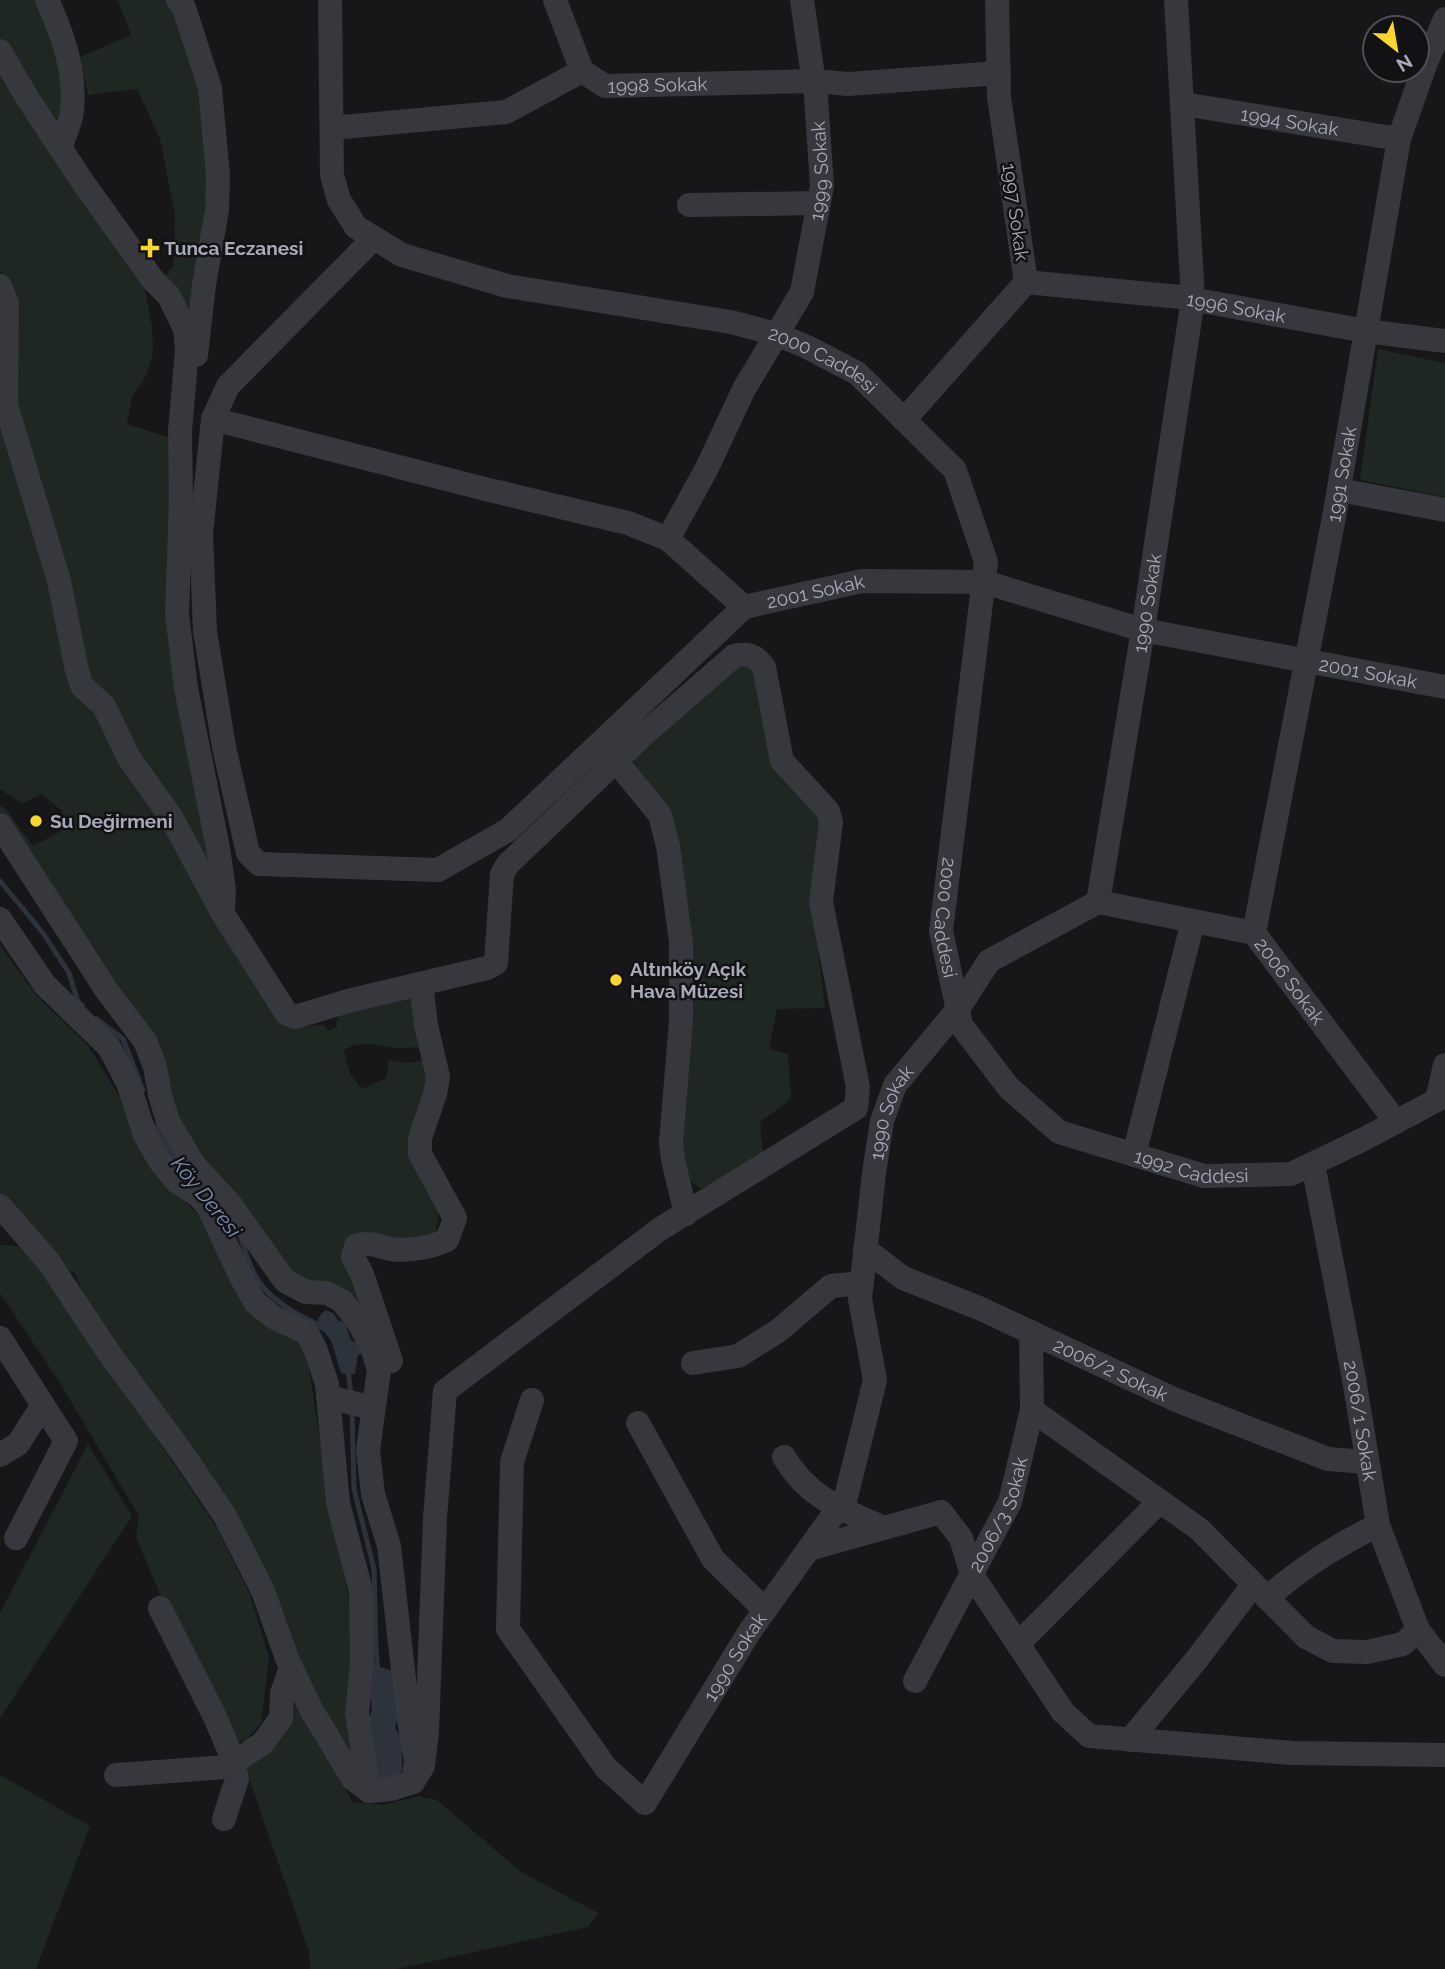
<svg xmlns="http://www.w3.org/2000/svg" width="1445" height="1969" font-family="Raleway,sans-serif">
	<style>
		.green { fill: #1e2721 }
		.water { fill: #2c333d }
		.lines { fill: none; stroke-linecap: round; stroke-linejoin: round }
		.stream { stroke: #2c333d; stroke-width: 5 }
		.minor { stroke: #37373e; stroke-width: 24 }
		.poi-dot { fill: #f9d72e; stroke: #121114; stroke-width: 2.5 }
		.labels { text-anchor: middle; stroke-width: 5; stroke-linejoin: round; paint-order: stroke }
		.street-label { font-size: 19px; fill: #a8aab9; stroke: #121114 }
		.poi-label { font-size: 19px; font-weight: bold; fill: #a8aab9; stroke: #121114; text-anchor: start }
		.water-label { font-size: 21px; font-style: italic; fill: #7e92b5; stroke: #121114 }
	</style>
	<rect width="100%" height="100%" fill="#171619"/>
	<g class="green">
		<polygon points="0,0 38,0 66,66 62,131 0,40"/>
		<polygon points="118,0 170,0 200,80 210,154 193,338 162,279 173,266 175,215 160,139 137,89 88,95 80,57 131,35"/>
		<polygon points="0,67 143,277 152,327 153,353 146,376 132,397 127,424 173,439 173,537 219,894 91,686 12,407 13,292 0,270"/>
		<polygon points="1378,349 1445,363 1445,497 1360,480"/>
		<path d="M0,403L95,708L293,1027L324,1025L329,1031L336,1027L339,1012L416,997L420,1047C412,1047 404,1049 396,1048C377,1046 361,1039 344,1050L350,1074L362,1089L386,1078L389,1060L407,1063L426,1059L432,1082L415,1131L440,1208L435,1235L400,1241L356,1236L373,1333L300,1282L192,1154L172,1109L0,815V805L6,809L33,846L65,829L62,811L42,794L22,804L0,789Z"/>
		<polygon points="740,665 749,667 761,681 821,827 816,930 825,1008 777,1009 769,1049 788,1054 791,1099 760,1122 763,1156 701,1189 691,1181 686,1169 680,1136 694,993 690,915 633,759"/>
		<polygon points="0,945 35,994 88,1045 116,1091 161,1178 206,1222 306,1351 331,1508 351,1608 359,1771 90,1307 74,1272 66,1270 0,1194"/>
		<polygon points="0,1245 18,1246 45,1273 217,1528 249,1592 269,1657 261,1723 246,1740 237,1742 159,1592 136,1537 139,1516 58,1380 0,1293"/>
		<polygon points="88,1444 132,1516 0,1718 0,1613"/>
		<polygon points="297,1702 353,1802 383,1805 419,1796 437,1800 521,1872 598,1913 588,1927 397,1969 310,1969 309,1952 251,1784 247,1764 277,1741"/>
		<polygon points="0,1775 90,1826 36,1969 0,1969"/>
	</g>
	<g class="water">
		<path d="M325,1310L333,1313L338,1320L345,1323L351,1340L364,1347L365,1353L358,1355L355,1374H342C334,1358 336,1335 317,1328L319,1317Z"/>
		<polygon points="373,1665 391,1670 398,1716 395,1728 402,1739 402,1771 394,1781 382,1780 374,1772 368,1720 372,1710 370,1689"/>
	</g>
	<g class="lines">
		<g class="stream">
			<polyline points="0,881 43,933 69,973 78,1002 82,1005"/>
			<polyline points="97,1019 123,1039 143,1090"/>
			<polyline points="154,1126 174,1159 186,1173"/>
			<path d="M240,1236C246,1253 251,1273 263,1287C278,1305 303,1318 324,1327"/>
			<polyline points="348,1368 351,1396"/>
			<polyline points="352,1410 354,1489 374,1569 376,1648 378,1674"/>
		</g>
		<g class="minor">
			<path d="M47,0C63,35 76,71 72,111C71,123 64,136 60,148"/>
			<polyline points="178,0 184,8 210,88 218,175 217,210 204,285 196,355"/>
			<path id="s1" d="M330,0L332,175L339,200L356,227L402,255L507,286L731,322L776,334L807,347L857,373L955,470L986,562L941,931L961,1025L1009,1088L1059,1132L1204,1176L1291,1174L1364,1139L1437,1100L1445,1065"/>
			<polyline points="555,0 582,71"/>
			<polyline points="0,51 28,99 84,184 153,280 169,296 185,329 187,350 180,431 181,497 177,614 186,688 218,848 224,890 223,909"/>
			<path id="s2" d="M582,71L605,86L814,81L848,84L999,73"/>
			<path id="s3" d="M1183,104L1399,139"/>
			<polyline points="332,128 506,112 582,71"/>
			<polyline points="689,205 819,203"/>
			<polyline points="374,238 228,386 213,419 201,534 205,631 224,747 248,853 259,864 438,870 508,830 744,607"/>
			<path id="s4" d="M1026,282L1180,297L1366,331L1445,341"/>
			<path d="M0,286L7,304L6,405L59,581L77,671L82,686L104,706L129,758L171,817L223,914L287,1014L295,1017L348,1001L487,968L496,963L502,874L508,864L642,736L734,656C748,653 755,655 764,667L782,761L828,811L831,822L821,902L858,1087L856,1108L660,1229L445,1391L435,1518L427,1732L423,1766L413,1782"/>
			<path id="s5" d="M213,419L485,489L628,523L668,539L744,607L862,581L984,582L1143,630L1445,687"/>
			<polyline points="904,420 1026,282 999,97 997,0"/>
			<polyline points="1339,490 1445,510"/>
			<path id="s6" d="M668,539L707,468L744,389L802,292L822,186L816,97L802,0"/>
			<polyline points="616,761 660,815 668,846 681,942 681,1021 671,1142 673,1160 686,1214"/>
			<polyline points="0,825 107,991 145,1041 155,1067 160,1095 168,1121 194,1165 230,1204 285,1281 306,1292 327,1293 342,1301 357,1320 372,1347 379,1370 368,1450 373,1494 389,1546 408,1714 416,1761 413,1782 391,1789 369,1791 353,1779 311,1709 288,1661 263,1591 225,1516 183,1454 109,1353 48,1261 0,1206"/>
			<path id="s7" d="M1098,902L1143,630L1193,299L1176,0"/>
			<path id="s8" d="M1098,902L1254,933L1396,1122"/>
			<polyline points="0,919 45,985 109,1047 128,1083 145,1135 159,1160 177,1182 199,1196 209,1208 241,1277 255,1302 273,1317 307,1333 315,1348 327,1384 338,1503 361,1591 362,1664 357,1713 369,1791"/>
			<path id="s9" d="M1254,933L1334,517L1399,139L1425,65L1445,19"/>
			<polyline points="1134,1155 1193,921"/>
			<path id="s10" d="M1313,1164L1354,1379L1378,1525L1418,1630L1445,1665"/>
			<path id="s11" d="M865,1249L903,1278L979,1308L1176,1400L1328,1459L1367,1462"/>
			<polyline points="0,1338 66,1441 16,1538"/>
			<path d="M391,1361L362,1274L353,1257L356,1246C371,1240 383,1249 399,1250C416,1250 432,1247 447,1240L455,1218L420,1154V1138L435,1094L438,1077L426,1025L421,984"/>
			<polyline points="693,1363 738,1356 778,1331 831,1286 862,1283"/>
			<polyline points="328,1397 373,1408"/>
			<path id="s12" d="M532,1400L512,1462L508,1629L606,1768L645,1803L750,1631L846,1497L875,1380L860,1299L874,1173L882,1121L895,1085L958,1009L989,961L1098,902"/>
			<polyline points="1032,1410 1199,1529 1306,1637 1333,1651 1367,1652 1403,1644 1418,1630"/>
			<polyline points="638,1423 713,1559 765,1610"/>
			<polyline points="0,1455 18,1444 43,1405"/>
			<path d="M784,1457C809,1499 842,1509 884,1528"/>
			<polyline points="809,1549 941,1512 961,1538 972,1575 1063,1712 1089,1736 1292,1753 1445,1755"/>
			<path d="M1267,1598C1302,1567 1336,1546 1378,1525"/>
			<polyline points="160,1608 215,1717 234,1762 237,1779 224,1819"/>
			<polyline points="1018,1644 1160,1501"/>
			<path id="s13" d="M915,1681L1010,1502L1032,1410L1031,1332"/>
			<polyline points="1130,1740 1197,1659 1253,1585"/>
			<polyline points="116,1775 227,1767 263,1743 281,1718 282,1693 291,1668"/>
		</g>
	</g>
	<g class="poi-dot">
		<path d="M146.5 237.5h7v7h7v7h-7v7h-7v-7h-7v-7h7z"/>
		<circle cx="36" cy="821" r="7"/>
		<circle cx="616" cy="980" r="7"/>
	</g>
	<g class="labels">
		<g class="street-label">
			<text dy="7" stroke="none"><textPath href="#s2" startOffset="80">1998 Sokak</textPath></text>
			<text dy="7" stroke="none"><textPath href="#s3" startOffset="108">1994 Sokak</textPath></text>
			<text dy="7" stroke="none"><textPath href="#s6" startOffset="404">1999 Sokak</textPath></text>
			<text transform="translate(1016 212) rotate(82)" y="7">1997 Sokak</text>
			<text dy="7" stroke="none"><textPath href="#s4" startOffset="212">1996 Sokak</textPath></text>
			<text dy="7" stroke="none"><textPath href="#s1" startOffset="723">2000 Caddesi</textPath></text>
			<text dy="7" stroke="none"><textPath href="#s9" startOffset="467">1991 Sokak</textPath></text>
			<text dy="7" stroke="none"><textPath href="#s5" startOffset="646">2001 Sokak</textPath></text>
			<text dy="7" stroke="none"><textPath href="#s7" startOffset="303">1990 Sokak</textPath></text>
			<text dy="7" stroke="none"><textPath href="#s5" startOffset="1211">2001 Sokak</textPath></text>
			<text dy="7" stroke="none"><textPath href="#s1" startOffset="1353">2000 Caddesi</textPath></text>
			<text dy="7" stroke="none"><textPath href="#s8" startOffset="219">2006 Sokak</textPath></text>
			<text dy="7" stroke="none"><textPath href="#s12" startOffset="1214">1990 Sokak</textPath></text>
			<text dy="7" stroke="none"><textPath href="#s1" startOffset="1746">1992 Caddesi</textPath></text>
			<text dy="7" stroke="none"><textPath href="#s11" startOffset="275">2006/2 Sokak</textPath></text>
			<text dy="7" stroke="none"><textPath href="#s10" startOffset="261">2006/1 Sokak</textPath></text>
			<text dy="7" stroke="none"><textPath href="#s13" startOffset="187">2006/3 Sokak</textPath></text>
			<text dy="7" stroke="none"><textPath href="#s12" startOffset="626">1990 Sokak</textPath></text>
		</g>
		<g class="poi-label">
			<text x="164" y="255">Tunca Eczanesi</text>
			<text x="50" y="828">Su Değirmeni</text>
			<text x="630" y="976">Altınköy Açık<tspan x="630" dy="22">Hava Müzesi</tspan></text>
		</g>
		<g class="water-label">
			<text transform="translate(206 1197) rotate(51)" y="7">Köy Deresi</text>
		</g>
	</g>
	<g transform="translate(1396 49) rotate(149)"><circle r="33" fill="#121114" stroke="#4e4e56" stroke-width="2"/>
	<path d="M0-5L12 26L0 18L-12 26Z" fill="#f9d72e"/>
	<text y="-10" font-size="19" font-weight="bold" text-anchor="middle" fill="#a8aab9">N</text>
	</g>
</svg>
